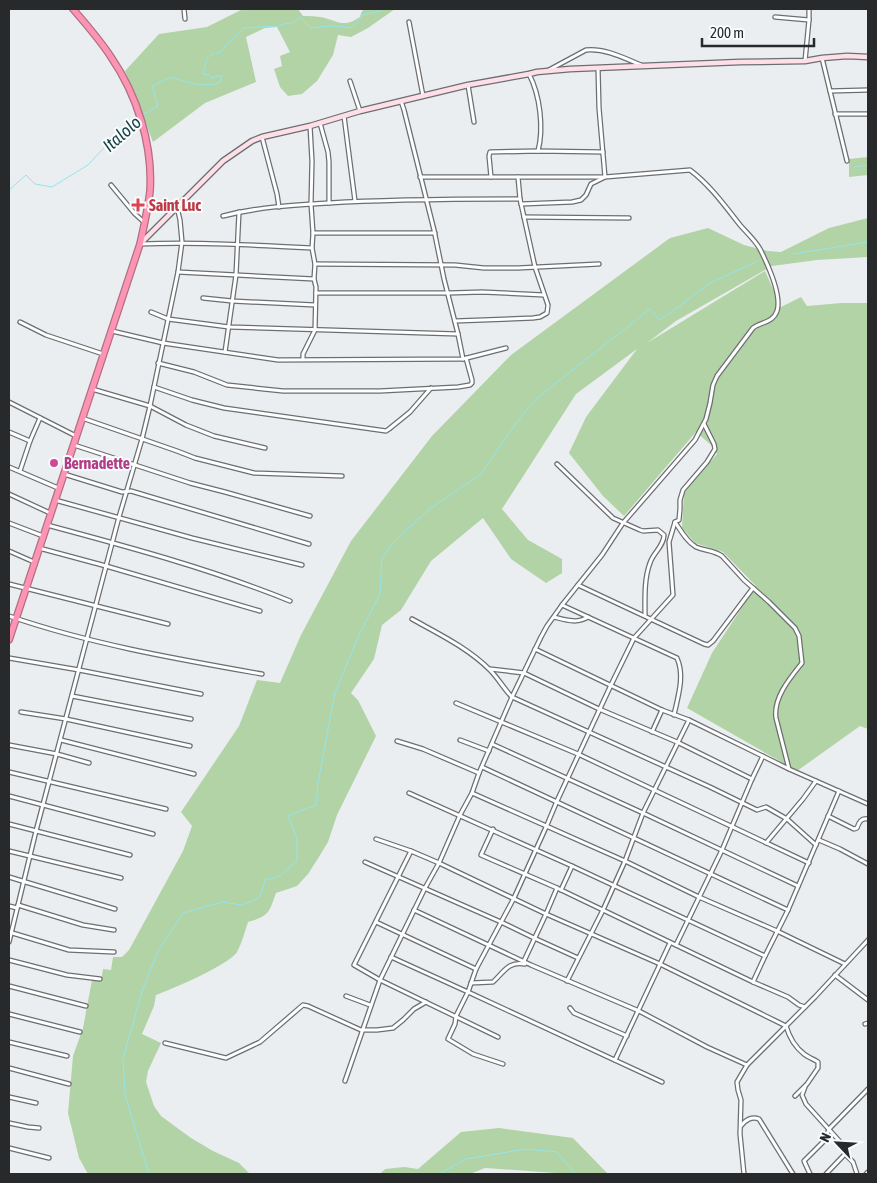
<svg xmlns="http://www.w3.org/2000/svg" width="877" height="1183" font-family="'Asap Condensed',sans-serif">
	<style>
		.green { fill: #b2d3a6 }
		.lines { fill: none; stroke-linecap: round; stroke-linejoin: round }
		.stream { stroke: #94e5eb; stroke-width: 1 }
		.street-casing { stroke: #6c6f71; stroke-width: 5.5 }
		.secondary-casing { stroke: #6c6f71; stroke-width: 7 }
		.highway-casing { stroke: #b26f83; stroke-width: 8 }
		.street { stroke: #fff; stroke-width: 3 }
		.secondary { stroke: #fedfe8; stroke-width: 4.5 }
		.highway { stroke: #fd94b3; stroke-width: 5.5 }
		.health-dot { fill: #e0444e; stroke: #f8fcfe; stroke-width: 2 }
		.hotel-dot { fill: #d1479c; stroke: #f8fcfe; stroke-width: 2 }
		.labels { text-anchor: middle; stroke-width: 4; stroke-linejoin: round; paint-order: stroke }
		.health-label { font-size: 16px; font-weight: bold; fill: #be3a42; stroke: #f8fcfe; text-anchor: start }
		.hotel-label { font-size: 16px; font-weight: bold; fill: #b23c85; stroke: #f8fcfe; text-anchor: start }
		.water-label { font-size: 18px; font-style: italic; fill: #1b4245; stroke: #f8fcfe }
	</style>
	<rect width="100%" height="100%" fill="#ebeef1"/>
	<g class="green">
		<path d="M243,9H298L303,16C309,16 315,16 320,17C338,20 342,29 360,17L361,13L364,9H395L368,28L351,37L338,35L333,55L317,81L302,94L288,96L280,87L274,69L282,66L280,56L290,52L277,27L265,28L246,37L256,82L205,103L153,142L125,71L159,34L207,27Z"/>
		<polygon points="868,157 868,175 849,177 849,159"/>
		<path d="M868,218V257L817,260L772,266L676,321L647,343L765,271L781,307L801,297L807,306L841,303H868V729L860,726L797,771L687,708L712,653L756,586L723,552L695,543L682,528L684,493L717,454L711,445L696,432L624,516L603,496L569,453L586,417L637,349L576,394L502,509L528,540L562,559V573L546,583L511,559L483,518L431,561L401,610L382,625L374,659L351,693L358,700L376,736L337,815L328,842L317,860L308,874L297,886L276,893C269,913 269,916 248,922C245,931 242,943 237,952C229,965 172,989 156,995L154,1006L142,1034L161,1043L148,1071L146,1082L154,1106L161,1116L191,1138L213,1151L239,1163L250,1174H88L79,1158L68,1113L73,1056L83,1028L92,980L101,981L103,969L111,970L113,957H122L129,950L183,851L192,826L181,812L239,726L257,680L280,683L301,635L351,541L432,436L511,355L670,238L708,228L744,245L768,251L781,252L829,228Z"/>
		<polygon points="499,1128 573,1138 608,1174 557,1174 556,1173 485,1168 470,1174 380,1174 385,1169 404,1167 418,1169 461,1132"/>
	</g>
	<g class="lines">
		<g class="stream">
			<path d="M141,116L158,106L152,86L171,77C187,82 202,88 219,83L222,76H217L212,78L209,75L203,74C207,59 205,55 221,52L227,44L244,28L278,26L284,24L293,23L297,19L301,18L311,28C325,26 338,25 352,28L358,21L362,15L376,12L384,9"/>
			<polyline points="854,167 868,165"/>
			<polyline points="9,190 26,175 35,184 52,187 88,165 125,125 138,118"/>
			<polyline points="793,254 868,242"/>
			<polyline points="149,1174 125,1095 123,1059 142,991 158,951 183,913 222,902 242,905 260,897 265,880 280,876 297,861 297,838 288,816 316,805 318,783 335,692 360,633 380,594 382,558 393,543 428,510 480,475 519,419 537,398 650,309 660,320 678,307 710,283 758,261"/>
			<polyline points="439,1174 466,1159 526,1149 557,1152 576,1174"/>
		</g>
		<defs>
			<g id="street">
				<polyline points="184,9 185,19"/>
				<polyline points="775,17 809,20"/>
				<polyline points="409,22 423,96"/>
				<polyline points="822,58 847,161"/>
				<polyline points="805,61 809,20 809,9"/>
				<path d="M547,71L586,50C605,48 624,58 641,65"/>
				<path d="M529,74C540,95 544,128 538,151"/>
				<polyline points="350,81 360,111"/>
				<polyline points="468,85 474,122"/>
				<polyline points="830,91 868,90"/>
				<polyline points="401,101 404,110 434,230 444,279 458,334 463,359"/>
				<polyline points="835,114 868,114"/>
				<polyline points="344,116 355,201"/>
				<polyline points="320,123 328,152 329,162 329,203"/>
				<polyline points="262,137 277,194 279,207"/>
				<polyline points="491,177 489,156 490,152 538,151 603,152"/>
				<polyline points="111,185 135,214 145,223"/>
				<polyline points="521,204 572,202 581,200 586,195 591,184 605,177 599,108 598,68"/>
				<path d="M223,216C258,207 293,205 329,203C393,199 457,199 520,199"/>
				<polyline points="524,217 629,218"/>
				<polyline points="313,233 435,233"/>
				<path d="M140,244C198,242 255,245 312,248"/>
				<polyline points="315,264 455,265 484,268 518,268 599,264"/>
				<polyline points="178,272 314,279"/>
				<polyline points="316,293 449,293 482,292 544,295"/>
				<polyline points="203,298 232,301 315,305"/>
				<polyline points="151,312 168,319 229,327 458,334"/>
				<polyline points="455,321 533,318 540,317 547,313 548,305 535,267 520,199 518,177"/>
				<polyline points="20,322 46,335 103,354"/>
				<polyline points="112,331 163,343 278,360 463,359 506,348"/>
				<polyline points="225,352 236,275 239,212"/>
				<polyline points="303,359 303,354 315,330 316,287 314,279 315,264 312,248 313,233 311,204 312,161 310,126"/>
				<polyline points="158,363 194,372 227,385 283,391 380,391 458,387 470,385 472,383 472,380 466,358"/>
				<polyline points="154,387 192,400 224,408 386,431 389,429 410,412 431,388"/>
				<polyline points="92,389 150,406 186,425 214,436 265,448"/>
				<polyline points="9,402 76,436"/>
				<polyline points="82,418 177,451 195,458 254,473 342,476"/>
				<polyline points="9,432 30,441"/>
				<polyline points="74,445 190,483 225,492 310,516"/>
				<path d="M557,464L613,518L640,530L643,531L658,530L664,535C664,546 653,553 650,563C644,579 645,598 645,615"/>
				<polyline points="9,467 58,488"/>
				<polyline points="20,471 30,441 40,418"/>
				<polyline points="64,474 122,492 131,491 309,544"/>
				<polyline points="9,494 50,513"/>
				<polyline points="55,500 192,538 302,565"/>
				<path d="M675,522C681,531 687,542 696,547C705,551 714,550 722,556L744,580L769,602L795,628L799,636L802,663C790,678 773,698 776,718L789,769"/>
				<polyline points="9,523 43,536"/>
				<path d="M47,525C129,547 211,569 290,601"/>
				<polyline points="39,548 106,566 260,611"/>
				<polyline points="9,551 34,562"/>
				<polyline points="9,584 168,624"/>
				<polyline points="578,585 704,644 708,645 713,641 753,588"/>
				<path d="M562,605L677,658C685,676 678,696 674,715"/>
				<path d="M9,616C90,644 177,659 262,674"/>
				<path d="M554,617C566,620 577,624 588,617"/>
				<path d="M412,619C439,634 468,648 490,670C498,678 504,689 512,697L710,787L755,809L757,810L766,807L787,819L816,845"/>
				<polyline points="535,649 662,710 689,720 789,769 868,804"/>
				<polyline points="9,658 79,670 201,694"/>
				<polyline points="490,669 524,673 599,709 677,742 752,779"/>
				<polyline points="72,696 191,719"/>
				<polyline points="456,703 578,754 809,863"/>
				<polyline points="21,712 66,719 190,746"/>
				<polyline points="652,732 662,710"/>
				<polyline points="61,740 194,774"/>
				<polyline points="460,740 489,751"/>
				<polyline points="397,741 423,749 479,773"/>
				<polyline points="492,744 643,813 798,886"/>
				<polyline points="9,745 57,754 89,763"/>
				<polyline points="482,767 788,910"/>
				<polyline points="9,772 166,809"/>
				<polyline points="409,793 572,866 765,956"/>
				<polyline points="472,793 625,861 699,897 777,931 845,964"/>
				<polyline points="9,796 153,834"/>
				<path d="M828,816L854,829L857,828C859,822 861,818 868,819"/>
				<polyline points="9,824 130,855"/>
				<polyline points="493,829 481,855 557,888 753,982"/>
				<path d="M376,839L411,851L439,863L546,914L660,964L786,1026C789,1036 795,1047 804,1054C808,1057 813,1059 818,1062V1068L807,1084L795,1096"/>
				<polyline points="819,840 840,849 868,864"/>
				<polyline points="766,843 803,799 816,781"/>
				<polyline points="9,851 121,878"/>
				<polyline points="411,851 354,965 380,980 498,1037"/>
				<polyline points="365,862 501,922 534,938 578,958"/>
				<polyline points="9,877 115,909"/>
				<polyline points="561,890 572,866"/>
				<polyline points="18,905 83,925 114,930"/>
				<polyline points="9,906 17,908"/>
				<polyline points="414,910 531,965 639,1011 707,1047 747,1065"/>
				<polyline points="376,922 476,969"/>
				<polyline points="9,932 69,950 114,952"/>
				<polyline points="9,942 36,831 119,517 142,439 150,406 178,272 182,242 180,220 177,207"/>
				<polyline points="676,945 722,850 752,779 763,756"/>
				<polyline points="391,957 468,992 662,1082"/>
				<polyline points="9,960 67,975 100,979"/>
				<polyline points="524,961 546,914 557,888"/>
				<polyline points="835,975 868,1000"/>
				<polyline points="567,981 603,910 625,861 643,813 689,720"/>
				<path d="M471,983L493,982C504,972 508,961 525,964"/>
				<polyline points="9,986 86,1006"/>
				<polyline points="346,996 370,1005"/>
				<polyline points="805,1007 799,1005 788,997 753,982 765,956 788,910 839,791"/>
				<polyline points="570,1008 574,1013 627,1036"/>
				<polyline points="9,1014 80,1032"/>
				<polyline points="865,1024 868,1023"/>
				<polyline points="9,1042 67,1056"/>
				<polyline points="165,1043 226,1058 260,1042 303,1005 308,1006 361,1030 377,1030 393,1028 403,1020 414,1009 426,1002"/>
				<polyline points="615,1060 670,943"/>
				<polyline points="503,1064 473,1054 448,1039 455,1024 456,1016 468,992 476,969 514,898 547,825 557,801 611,685 634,638 673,595 669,542 675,522 679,520 680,509 680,500 683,490 707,462 715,449 714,444 704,424"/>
				<polyline points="9,1068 69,1084"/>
				<path d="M345,1081L380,980L425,888L439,863L460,815L472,793L479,773L512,697L541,637L547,626L562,605L602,555L623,523L695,440L706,419L710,403L713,385L717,376L753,328C760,322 773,323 777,311C782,295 767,263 760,249C755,240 746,232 740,225C725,206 710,185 690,170L605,177H420"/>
				<polyline points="805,1087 802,1095 806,1104 843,1145 845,1151 845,1154 826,1174"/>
				<polyline points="9,1097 36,1103"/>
				<polyline points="9,1123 28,1127 39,1128"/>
				<path d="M741,1126C745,1120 752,1116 759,1119L793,1174"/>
				<polyline points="9,1148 49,1158"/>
				<polyline points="845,1154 853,1162 857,1174"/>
				<polyline points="744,1174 740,1134 741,1100 738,1090 737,1082 747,1065 815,997 868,940"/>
				<polyline points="810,1174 804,1161 825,1140 829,1129 868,1089"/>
				<polyline points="866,1174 868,1172"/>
			</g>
			<polyline id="secondary" points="141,243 223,161 252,141 262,137 310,126 360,111 468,85 529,74 537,72 570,69 740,62 805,61 822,58 847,56 868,57"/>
			<path id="highway" d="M9,640L140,244C144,226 148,209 150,191C153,145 137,95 111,57C100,40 86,24 73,9"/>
		</defs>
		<use href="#street" class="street-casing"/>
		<use href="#secondary" class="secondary-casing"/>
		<use href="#highway" class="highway-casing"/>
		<use href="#street" class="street"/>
		<use href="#secondary" class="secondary"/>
		<use href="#highway" class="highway"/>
	</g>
	<path class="health-dot" d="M135.5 197.5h5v5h5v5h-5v5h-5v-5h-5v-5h5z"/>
	<circle class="hotel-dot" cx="54" cy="463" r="5"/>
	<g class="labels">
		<g class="health-label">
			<text x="149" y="211">Saint Luc</text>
		</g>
		<g class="hotel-label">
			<text x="64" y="469">Bernadette</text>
		</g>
		<g class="water-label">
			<text transform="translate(122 134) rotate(-41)" y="6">Italolo</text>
		</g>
	</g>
	<rect width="877" height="1183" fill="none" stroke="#27292a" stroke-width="20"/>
	<g transform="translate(837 1143) rotate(295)" stroke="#f8fcfe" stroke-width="4" paint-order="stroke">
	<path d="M0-4L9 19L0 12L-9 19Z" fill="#27292a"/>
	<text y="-8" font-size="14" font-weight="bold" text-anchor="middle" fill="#27292a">N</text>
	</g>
	<path d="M702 38v8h112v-8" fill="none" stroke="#27292a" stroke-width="2.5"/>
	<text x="710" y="38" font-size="15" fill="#27292a" stroke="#f8fcfe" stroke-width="4" paint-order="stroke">200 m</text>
</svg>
